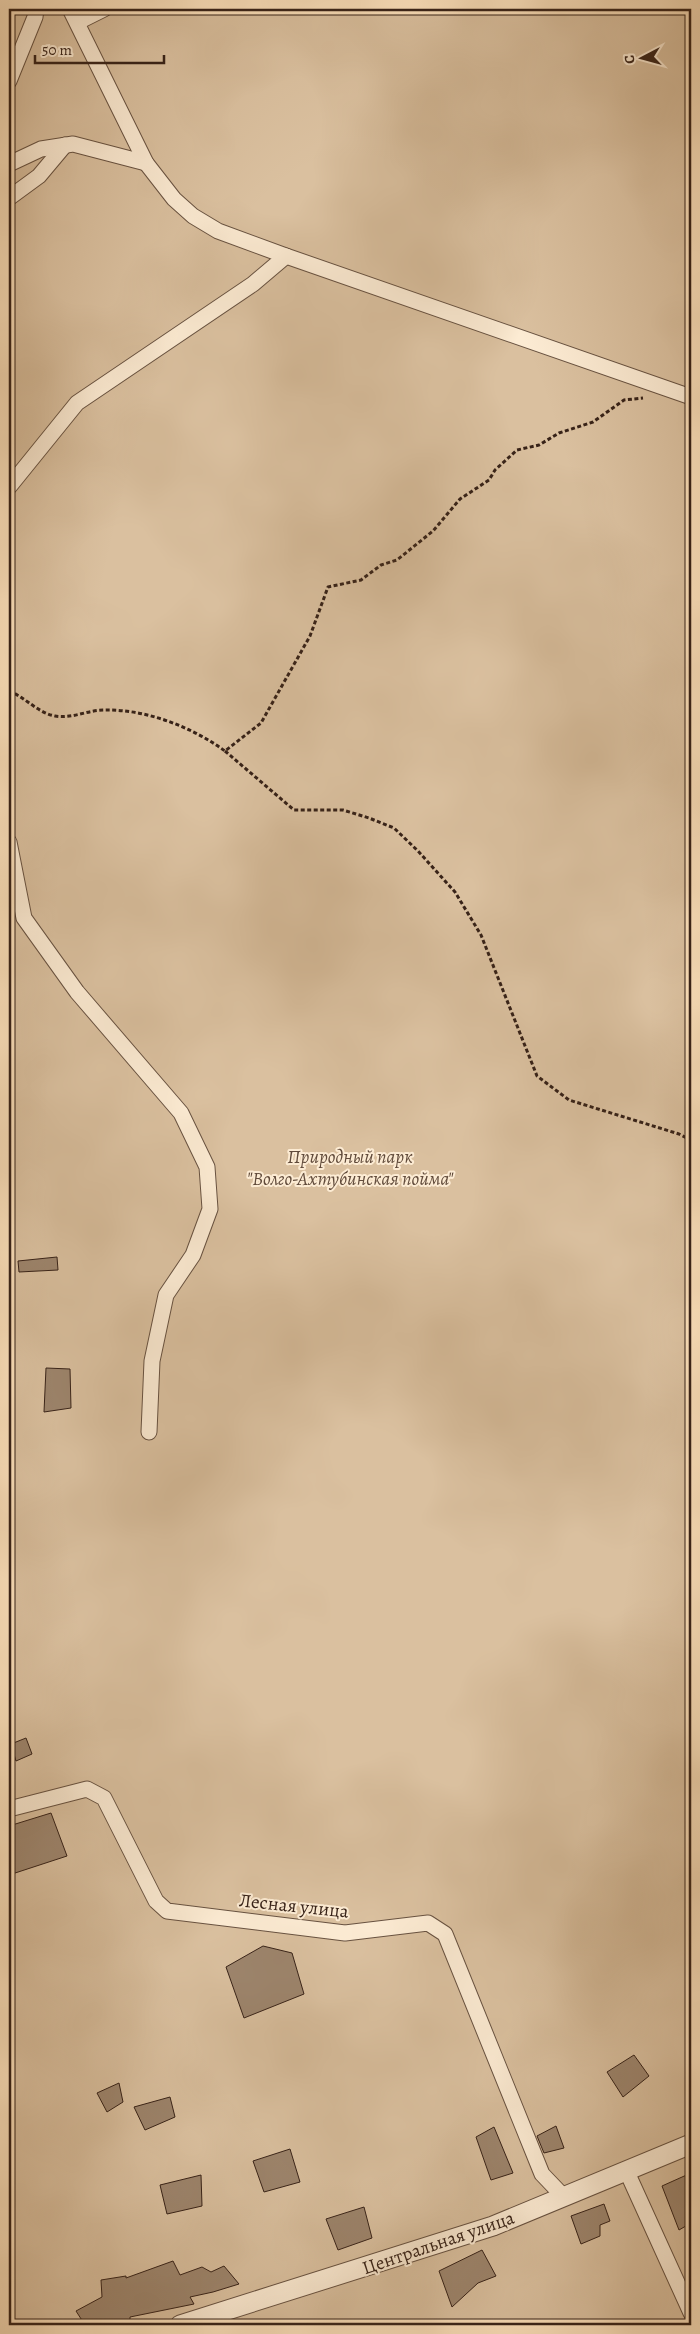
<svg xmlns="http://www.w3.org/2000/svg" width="700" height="2334" font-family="Alegreya,serif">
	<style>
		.green { fill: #dac09f; stroke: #88715c }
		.building { fill: #9d856d; stroke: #372218 }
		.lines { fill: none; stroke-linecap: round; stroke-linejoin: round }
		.minor-casing { stroke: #685241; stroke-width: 17 }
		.tertiary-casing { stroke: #685241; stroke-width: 21 }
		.path { stroke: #372218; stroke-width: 3; stroke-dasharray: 4 2.5; stroke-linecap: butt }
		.minor { stroke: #fcebd3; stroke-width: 15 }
		.tertiary { stroke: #fcebd3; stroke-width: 19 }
		.labels { text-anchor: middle; stroke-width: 4; stroke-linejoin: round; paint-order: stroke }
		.park-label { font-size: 19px; font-style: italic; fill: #604a3a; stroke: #fcebd3 }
		.street-label { font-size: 19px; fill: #372218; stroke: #fcebd3 }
	</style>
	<rect width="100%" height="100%" fill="#fbe0bb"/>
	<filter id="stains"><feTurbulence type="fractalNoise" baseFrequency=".004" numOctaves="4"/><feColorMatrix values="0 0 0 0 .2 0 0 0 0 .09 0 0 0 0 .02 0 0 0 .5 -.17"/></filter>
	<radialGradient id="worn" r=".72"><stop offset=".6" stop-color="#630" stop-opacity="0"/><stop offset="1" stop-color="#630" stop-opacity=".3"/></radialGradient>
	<rect class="green" x="9" y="9" width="682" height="2316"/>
	<g class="building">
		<polygon points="57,1257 58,1270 19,1272 18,1261"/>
		<polygon points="46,1368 70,1369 71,1408 44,1412"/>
		<polygon points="26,1738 32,1754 16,1761 11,1744"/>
		<polygon points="51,1813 67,1856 9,1875 9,1826"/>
		<polygon points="263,1946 292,1953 304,1994 244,2018 226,1967"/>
		<polygon points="634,2055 649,2076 623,2097 607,2072"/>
		<polygon points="119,2083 123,2102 107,2112 97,2093"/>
		<polygon points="170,2097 175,2117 145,2130 134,2107"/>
		<polygon points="556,2126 564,2148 544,2153 537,2136"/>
		<polygon points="494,2127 513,2173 491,2180 476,2137"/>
		<polygon points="290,2149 300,2182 264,2192 253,2161"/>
		<polygon points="691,2173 691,2223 679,2230 662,2186"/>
		<polygon points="201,2175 202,2206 167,2214 160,2185"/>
		<polygon points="604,2204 610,2221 600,2225 600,2236 581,2244 571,2216"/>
		<polygon points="364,2207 372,2238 338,2250 326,2219"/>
		<polygon points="482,2250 496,2276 478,2283 452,2307 439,2271"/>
		<polygon points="173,2261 180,2275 202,2267 211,2272 224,2266 239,2284 213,2292 190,2297 194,2304 130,2317 130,2322 123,2325 85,2325 76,2311 102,2297 101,2280 126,2276 126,2278"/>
	</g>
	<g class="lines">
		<defs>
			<g id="minor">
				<polyline points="70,9 146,163 174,199 193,216 218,231 286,256 691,397"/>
				<polyline points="78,22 104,9"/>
				<polyline points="9,81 35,17 36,9"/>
				<polyline points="9,164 41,149 73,144 146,163"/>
				<polyline points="9,198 39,176 65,145"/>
				<polyline points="9,487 77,403 253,284 286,256"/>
				<polyline points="9,842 24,918 77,992 181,1113 207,1167 210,1209 193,1255 166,1295 152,1361 149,1432"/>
				<polyline points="9,1809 87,1789 104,1798 156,1901 167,1911 345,1933 428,1923 445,1934 542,2174 563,2196"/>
				<polyline points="627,2172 691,2313"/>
			</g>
			<polyline id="tertiary" points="180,2325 493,2226 691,2144"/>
		</defs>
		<use href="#minor" class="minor-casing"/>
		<use href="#tertiary" class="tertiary-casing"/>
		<g class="path">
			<path d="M9,691C25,697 38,713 55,716C72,719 88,710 104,710C146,709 192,727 225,751L261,723L310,636L328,587L361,580L381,565L397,560L433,531L460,499L489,480L495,470L517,450L539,445L559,433L593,422L624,400L643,398"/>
			<polyline points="225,751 294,810 343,810 369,818 394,828 418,851 455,892 481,935 537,1076 569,1100 679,1134 691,1140"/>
		</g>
		<use href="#minor" class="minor"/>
		<use href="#tertiary" class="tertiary"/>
	</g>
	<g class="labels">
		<g class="park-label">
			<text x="350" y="1163">Природный парк<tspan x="350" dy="22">"Волго-Ахтубинская пойма"</tspan></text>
		</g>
		<g class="street-label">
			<text transform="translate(294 1905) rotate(6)" y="7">Лесная улица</text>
			<text transform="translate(438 2242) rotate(-19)" y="7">Центральная улица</text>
		</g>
	</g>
	<rect width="700" height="2334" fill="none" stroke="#fbe0bb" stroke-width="30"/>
	<rect x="10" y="10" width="680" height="2314" fill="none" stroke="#372218" stroke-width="2.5"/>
	<rect x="15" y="15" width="670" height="2304" fill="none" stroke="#372218"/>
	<g transform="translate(642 58) rotate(264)" stroke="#fcebd3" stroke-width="4" paint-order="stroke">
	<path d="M0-4L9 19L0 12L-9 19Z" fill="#372218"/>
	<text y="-8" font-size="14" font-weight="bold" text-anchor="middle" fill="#372218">С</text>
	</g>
	<path d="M35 55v8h129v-8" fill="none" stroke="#372218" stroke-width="2.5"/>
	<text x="42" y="55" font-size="15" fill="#372218" stroke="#fcebd3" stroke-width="4" paint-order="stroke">50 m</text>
	<rect width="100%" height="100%" filter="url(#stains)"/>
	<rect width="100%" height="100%" fill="url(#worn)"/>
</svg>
